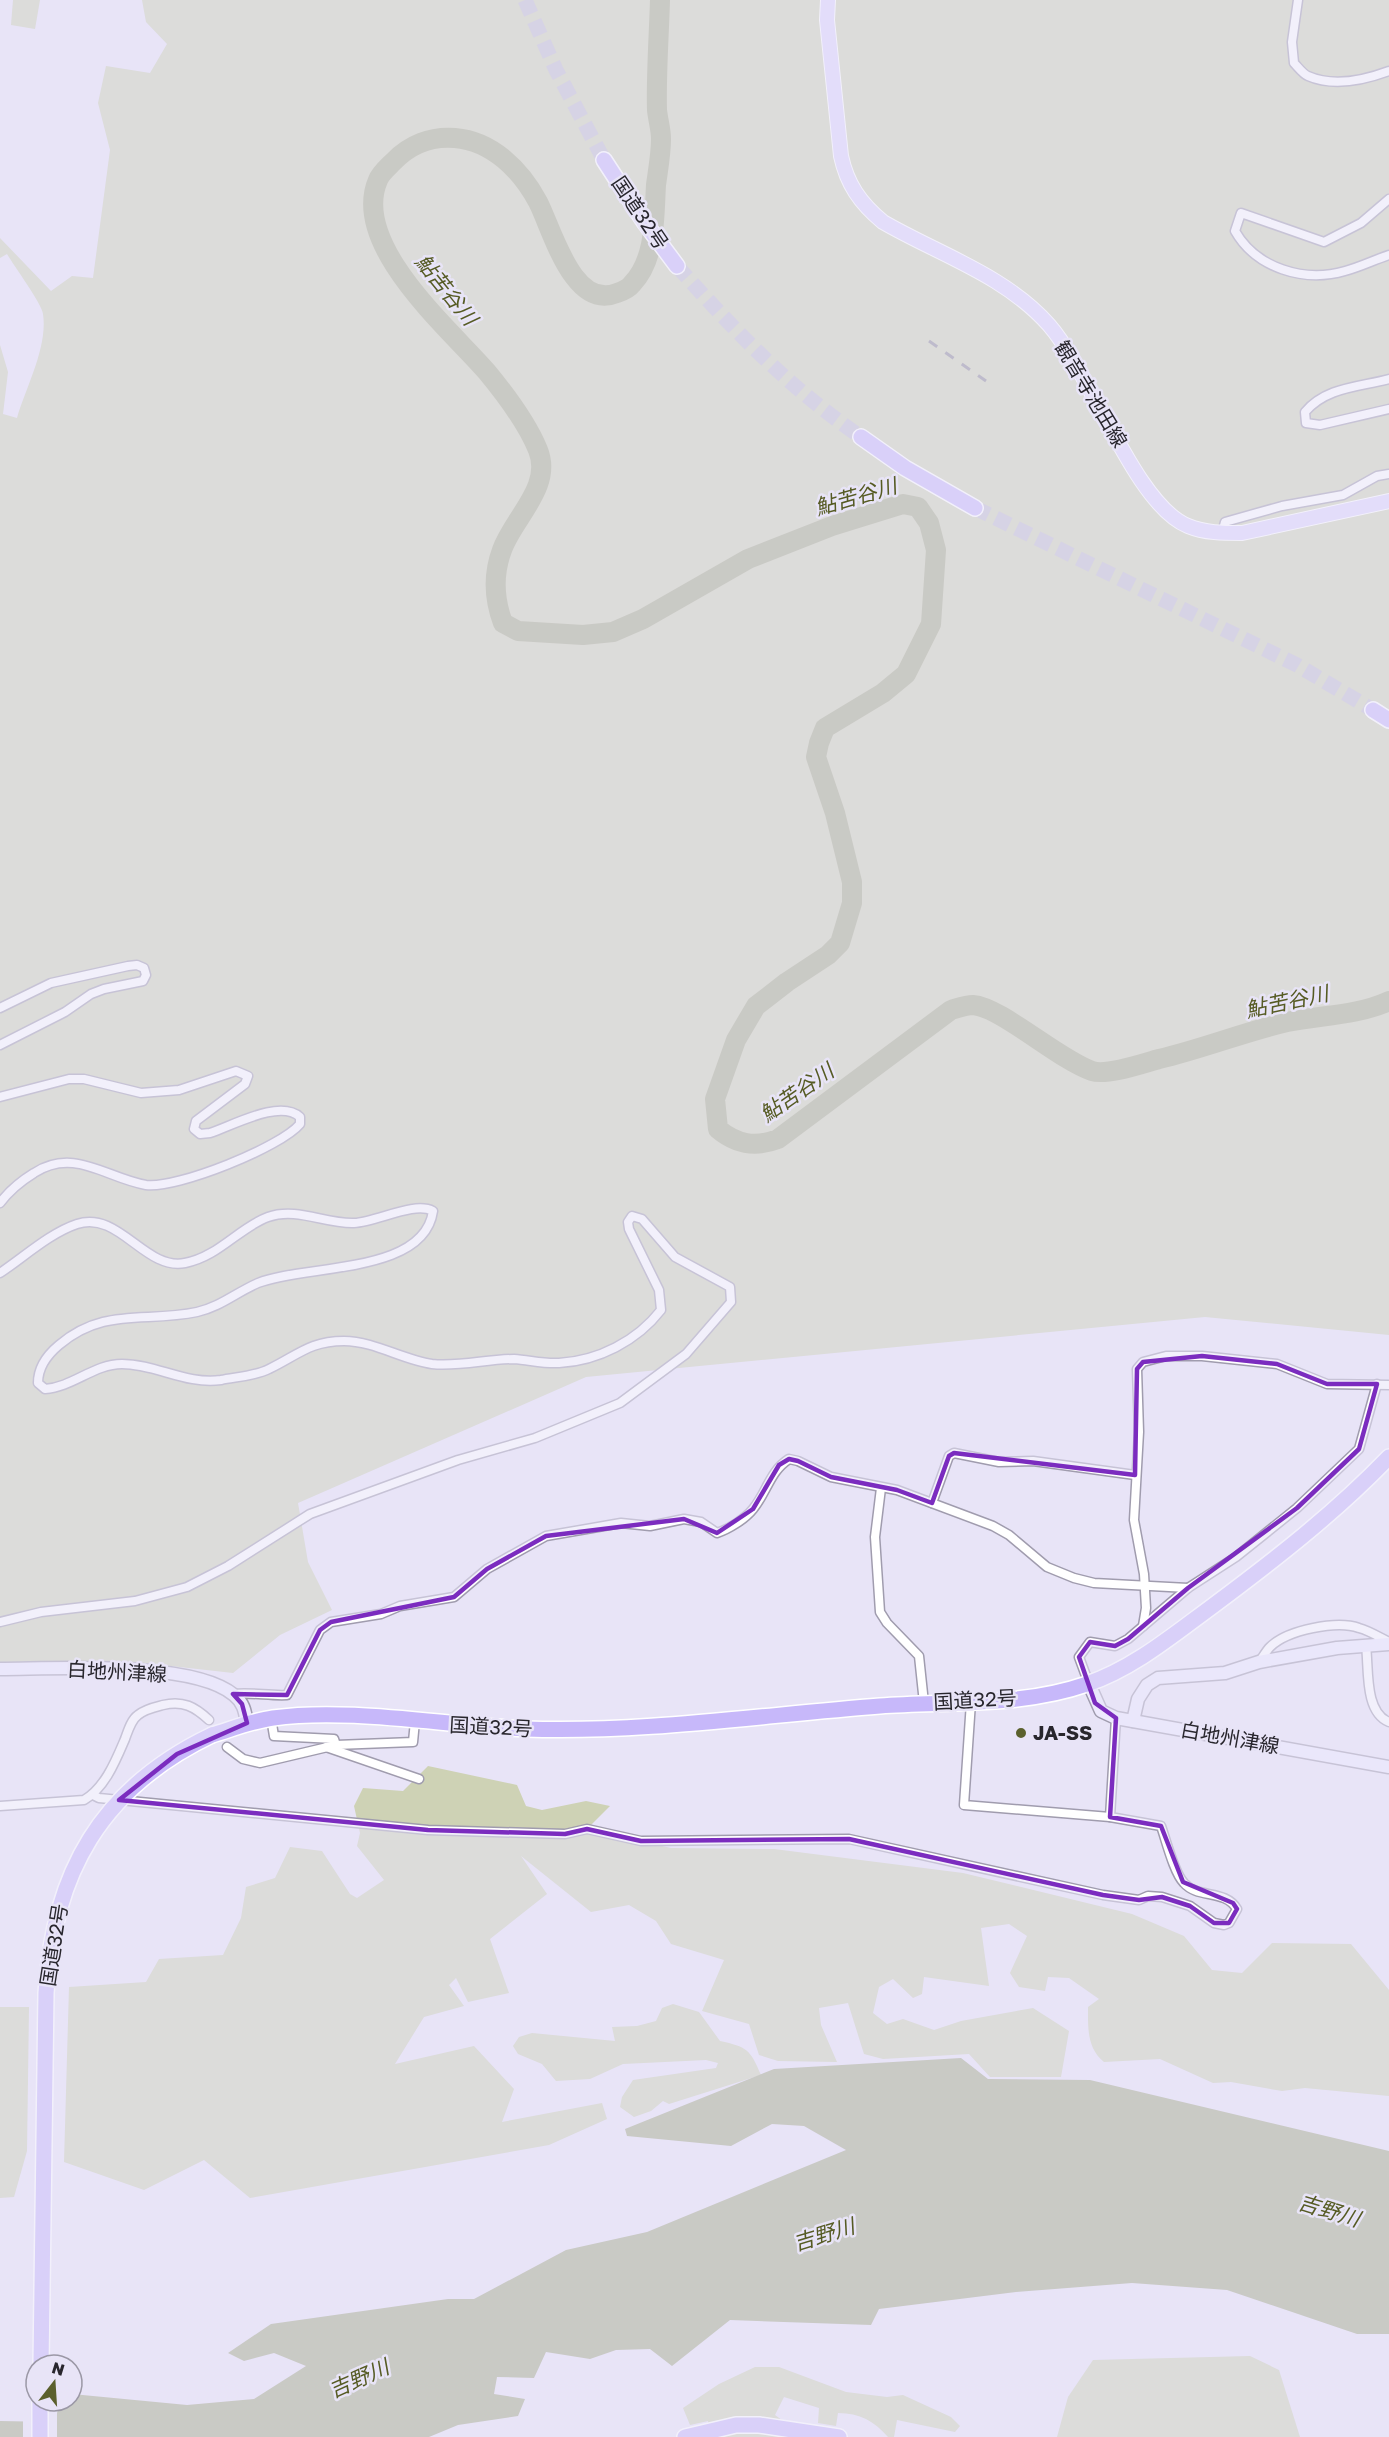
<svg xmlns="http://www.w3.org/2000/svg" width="1389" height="2437" font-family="'Golos Text','Noto Sans JP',sans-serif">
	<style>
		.green { fill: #ced2b5 }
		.water { fill: #a5aa88 }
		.pier { fill: #e8e4f7 }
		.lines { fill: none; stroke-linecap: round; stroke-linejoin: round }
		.river { stroke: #a5aa88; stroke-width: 20 }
		.highway-tunnel { stroke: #c2becf; stroke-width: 15; stroke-dasharray: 15 8; stroke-linecap: butt }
		.street-casing { stroke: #a09cae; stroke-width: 11 }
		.secondary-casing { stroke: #a09cae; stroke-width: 15 }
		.primary-casing { stroke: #fff; stroke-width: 16 }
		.highway-casing { stroke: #fff; stroke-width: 18 }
		.street { stroke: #fff; stroke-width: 8 }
		.secondary { stroke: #eeeafe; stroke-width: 12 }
		.primary { stroke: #ddd4fc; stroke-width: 14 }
		.highway { stroke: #c7b8fa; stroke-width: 15 }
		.rail { stroke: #8d8a97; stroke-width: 3; stroke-dasharray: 10 10; stroke-linecap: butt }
		.highway-bridge-casing { stroke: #fff; stroke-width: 18; stroke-linecap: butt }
		.highway-bridge { stroke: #c7b8fa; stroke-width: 15 }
		.marked { fill: none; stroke: #7b2cbf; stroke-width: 4.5; stroke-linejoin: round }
		.poi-dot { fill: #5b602d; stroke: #e8e4f7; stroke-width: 2 }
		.labels { text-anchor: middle; stroke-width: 5; stroke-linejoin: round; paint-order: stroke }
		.street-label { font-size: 20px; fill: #28262d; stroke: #e8e4f7 }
		.poi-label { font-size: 20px; font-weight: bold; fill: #28262d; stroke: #e8e4f7; text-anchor: start }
		.water-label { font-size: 21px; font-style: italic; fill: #565b24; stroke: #e8e4f7 }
	</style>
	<rect width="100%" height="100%" fill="#e8e4f7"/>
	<g class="green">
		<polygon points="13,0 40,0 35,29 11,25"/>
		<path d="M142,0H1389V1335L1205,1317L586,1377L298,1503L308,1562L332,1610L280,1635L233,1673L144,1663H0V345L8,372L3,414L17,418C26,387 48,347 43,314C42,304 14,266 7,254L0,258V238L51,291L72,276L93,278L110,150L98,103L106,66L150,73L167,44L146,22Z"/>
		<path d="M428,1766L517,1785L526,1806L542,1810L586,1801L610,1806L587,1829L671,1848L774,1849L963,1873L1132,1914L1184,1936L1212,1970L1242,1973L1272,1943L1351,1944L1389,1990V2096L1305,2088L1282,2091L1231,2082L1213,2083L1160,2059L1104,2062C1087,2048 1088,2029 1088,2007L1099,1999L1069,1978L1048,1977L1045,1991L1019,1987L1010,1973L1027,1936L1009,1924L981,1928L989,1986L924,1977L922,1994L913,1998L893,1979L879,1987L873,2013L887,2024L903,2019L934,2030L961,2021L1033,2008L1069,2031L1061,2077H990L969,2054L883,2059L864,2054L848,2003L819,2008L821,2025L837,2062L778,2061L759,2055L749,2024L702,2011L724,1960L671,1944L656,1921L629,1905L591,1912L521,1856L547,1894L490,1939L509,1993L468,2002L456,1978L449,1985L464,2006L424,2017L395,2064L474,2046L514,2089L502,2122L602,2103L607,2119L549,2145L250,2198L204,2160L144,2190L64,2162L69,1987L146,1982L159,1959L223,1955L241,1918L246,1887L275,1878L290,1847L322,1851L350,1894L357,1898L384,1880L357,1846L360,1833L354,1806L363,1788L403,1791Z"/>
		<path d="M673,2004L699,2012L720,2041C747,2047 750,2049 761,2075L669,2104L663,2101L651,2111L634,2117L620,2107L622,2097L633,2080L716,2068L718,2063L706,2060L623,2064L590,2079L556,2081L542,2064L518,2054L513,2046L519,2037L532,2033L615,2041L612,2027L637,2026L656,2021L662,2008Z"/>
		<polygon points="0,2007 29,2007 27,2151 14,2197 0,2198"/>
		<polygon points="1250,2356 1279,2370 1300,2437 1057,2437 1068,2397 1093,2360"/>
		<path d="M755,2367H779L846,2392L887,2397L903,2395L951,2417L960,2426L955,2432L897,2420L894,2437H888C874,2421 860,2413 838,2413L836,2426L818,2423L819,2408L784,2397L775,2415L805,2437H708L710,2436L708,2421L690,2425L683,2408L719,2384Z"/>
	</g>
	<polygon class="water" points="961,2058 988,2079 1090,2080 1389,2151 1389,2334 1357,2334 1227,2290 1132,2283 1016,2292 879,2309 871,2325 730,2320 672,2366 650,2349 616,2350 590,2359 546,2352 534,2378 497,2377 494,2394 525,2399 518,2416 458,2425 429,2437 0,2437 0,2421 54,2422 61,2401 72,2401 72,2394 187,2405 254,2399 306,2366 274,2353 244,2361 228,2353 271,2324 448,2299 474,2299 566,2250 647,2232 846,2150 804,2126 772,2124 731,2146 627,2136 625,2129 774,2069"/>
	<polygon class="pier" points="57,2404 57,2437 23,2437 23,2419 52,2419"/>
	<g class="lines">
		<path class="river" d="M660,0C659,36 656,74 657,110C658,120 661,129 661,139C661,154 658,170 656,185C654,218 656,259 632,284C629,288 623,291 617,293C573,311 552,229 538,202C521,170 492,141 455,138C431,136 409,145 393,162C388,167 380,174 378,180C350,245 450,329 487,372C506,395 527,423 538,450C553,487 513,518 502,550C493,574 494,599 503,623L518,631L583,635L613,632L643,619L748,559L832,526L903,504L918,507L929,523L936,550L931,624L906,674L883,693L825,728L819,743L816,757L835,813L852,882V903L840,943L828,955L787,982L756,1006L736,1040L715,1099L718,1129C736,1144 755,1148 778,1139L951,1010C958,1008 966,1005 973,1005C1001,1007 1059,1060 1092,1071C1107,1076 1144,1063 1159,1059C1202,1049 1244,1032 1287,1022C1321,1015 1356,1016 1389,1001"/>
		<g class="highway-tunnel">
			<polyline points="525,0 556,70 604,160"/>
			<path d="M677,266C736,332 787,386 861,437"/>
			<polyline points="975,508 1297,665 1373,710"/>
		</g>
		<defs>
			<g id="street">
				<path d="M1298,0L1292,42L1294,63C1298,67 1303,74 1308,76C1333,87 1365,80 1389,71"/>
				<path d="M1389,199L1361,223L1324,242L1241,213L1235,231C1256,268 1304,283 1345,271C1360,267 1374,260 1389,255"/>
				<path d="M1389,379C1359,387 1326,387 1305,412L1306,423L1320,425L1389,409"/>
				<polyline points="1222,533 1225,522 1282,506 1343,495 1377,476 1389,474"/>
				<polyline points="0,1008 51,983 128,966 137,965 144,968 146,975 143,981 104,989 91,994 65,1012 0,1045"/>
				<path d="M0,1097L69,1079H84L141,1093L179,1090L236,1071L248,1076L245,1084L196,1121L194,1129L200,1134L210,1133C234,1125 280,1099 300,1117V1124C281,1147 177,1189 146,1185C106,1178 74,1147 34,1173C21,1181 9,1191 0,1203"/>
				<path d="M0,1273C24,1257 50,1233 77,1224C119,1210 145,1271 185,1263C218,1257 240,1227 268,1217C297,1207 325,1224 354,1223C377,1222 414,1201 433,1211C424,1275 305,1264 258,1283C237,1292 220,1307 197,1312C144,1323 104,1307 59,1345C47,1355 38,1367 38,1383L45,1389C73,1387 94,1364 122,1364C156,1364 186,1385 221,1380C235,1377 256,1376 269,1369C298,1355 310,1341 344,1341C374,1341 403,1360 432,1364C459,1367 487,1359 514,1359C529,1360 544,1364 559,1363C598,1361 637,1341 661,1310L659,1290L629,1229L628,1222L632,1216L642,1219L675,1257L730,1287L731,1302L686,1354L620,1403L535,1438L458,1460L310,1514L228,1566L187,1587L135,1601L41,1612L0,1622"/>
				<polyline points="881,1488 875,1537 880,1612 887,1623 919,1656 924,1703"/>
				<polyline points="932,1503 949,1456 954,1453 999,1462 1033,1461 1135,1475"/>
				<polyline points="1143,1626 1146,1608 1144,1574 1134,1520 1139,1432 1137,1369 1143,1362 1166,1356 1202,1356 1277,1364 1327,1384 1389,1385"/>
				<path d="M1366,1646C1369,1668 1364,1712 1389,1722"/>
				<path d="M1259,1662C1263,1657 1266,1651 1270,1647C1287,1630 1337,1620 1359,1628C1370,1631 1379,1637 1389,1642"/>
				<polyline points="1089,1684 1079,1657 1090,1642 1115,1646 1128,1639 1188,1588 1236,1557 1297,1508 1359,1449 1377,1384"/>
				<path d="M233,1694C252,1692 269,1696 287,1695L320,1630L331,1622L381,1614L400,1606L454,1597L487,1569L546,1536L621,1523L650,1526L684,1519L701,1522L717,1533C729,1529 745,1519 753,1509C767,1492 770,1471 789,1459L798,1461L831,1477L897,1490L993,1526L1009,1535L1047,1567L1074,1578L1094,1583L1188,1588"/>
				<polyline points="971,1702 964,1805 1110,1817"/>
				<polyline points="271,1718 274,1736 334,1739 336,1745"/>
				<polyline points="227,1747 243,1759 260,1763 336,1745 413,1742 415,1721"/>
				<polyline points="326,1747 419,1779"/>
				<path d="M93,1795L99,1798L428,1830L565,1834L587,1829L641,1841L849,1839L1103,1895L1139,1900L1148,1896L1162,1897L1190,1906L1214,1923L1224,1925L1229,1923L1237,1909C1225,1889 1198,1899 1184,1883C1174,1873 1166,1840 1161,1826L1110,1817L1116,1718"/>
				<path d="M0,1806L84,1800C105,1788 116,1760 125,1739C128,1731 131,1720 138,1715C145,1709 155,1707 163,1705C183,1700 195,1707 209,1720"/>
			</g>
			<g id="secondary">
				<path d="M0,1669C55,1669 192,1660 234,1695C244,1703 245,1712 247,1723"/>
				<polyline points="1089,1684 1101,1711 1116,1718 1389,1767"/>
				<polyline points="1133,1721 1138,1699 1147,1685 1158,1678 1225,1673 1259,1662 1337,1648 1389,1644"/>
			</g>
			<path id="primary" d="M828,0L827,20L841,156C847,184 860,203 883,222C938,254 1005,275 1049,325C1091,373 1135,505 1188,526C1205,533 1223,533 1242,533L1389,501"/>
			<g id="highway">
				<polyline points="604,160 645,223 677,266"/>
				<polyline points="861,437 905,468 975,508"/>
				<polyline points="1373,710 1389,720"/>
				<path d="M212,1735C232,1729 252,1721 273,1718C349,1707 447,1726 526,1729C644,1733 762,1715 880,1706C948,1701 1021,1707 1087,1684C1132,1669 1172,1636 1210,1608C1273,1561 1334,1514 1389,1457"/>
				<polyline points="40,2437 40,2401"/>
				<polyline points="685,2437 736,2425 759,2425 839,2437"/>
			</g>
		</defs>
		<use href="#street" class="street-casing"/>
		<use href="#secondary" class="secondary-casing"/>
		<use href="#primary" class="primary-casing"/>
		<use href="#highway" class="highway-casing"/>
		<use href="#street" class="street"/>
		<use href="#secondary" class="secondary"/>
		<use href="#primary" class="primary"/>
		<use href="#highway" class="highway"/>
		<polyline class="rail" points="929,341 986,381"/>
		<defs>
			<path id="highway-bridge" d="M41,2365L46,1993C53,1873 101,1788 212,1735"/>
		</defs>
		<use href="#highway-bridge" class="highway-bridge-casing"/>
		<use href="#highway-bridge" class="highway-bridge"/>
	</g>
	<path d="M0 0H1389V2437H0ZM1202,1356L1277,1364L1327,1384H1377L1359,1449L1297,1508L1188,1588L1128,1639L1115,1646L1090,1642L1079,1657L1095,1703L1116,1718L1110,1817L1161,1826L1183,1882L1233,1903L1237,1909L1229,1923H1214L1190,1906L1162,1897L1139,1900L1103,1895L849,1839L641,1841L587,1829L565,1834L428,1830L119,1800L177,1754L247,1723L242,1704L233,1694L287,1695L320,1630L331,1622L454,1597L487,1569L546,1536L684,1519L717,1533L753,1509L779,1465L789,1459L798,1461L831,1477L897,1490L932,1503L949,1456L954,1453L1135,1475L1137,1369L1143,1362Z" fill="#e8e4f7" fill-opacity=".55" fill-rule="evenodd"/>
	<path class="marked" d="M1202,1356L1277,1364L1327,1384H1377L1359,1449L1297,1508L1188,1588L1128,1639L1115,1646L1090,1642L1079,1657L1095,1703L1116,1718L1110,1817L1161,1826L1183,1882L1233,1903L1237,1909L1229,1923H1214L1190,1906L1162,1897L1139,1900L1103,1895L849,1839L641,1841L587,1829L565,1834L428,1830L119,1800L177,1754L247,1723L242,1704L233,1694L287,1695L320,1630L331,1622L454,1597L487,1569L546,1536L684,1519L717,1533L753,1509L779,1465L789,1459L798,1461L831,1477L897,1490L932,1503L949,1456L954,1453L1135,1475L1137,1369L1143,1362Z"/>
	<circle class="poi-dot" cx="1021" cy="1733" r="6"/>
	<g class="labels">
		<g class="street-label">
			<text transform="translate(640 213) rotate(56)" y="7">国道32号</text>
			<text transform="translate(1091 394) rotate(59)" y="7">観音寺池田線</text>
			<text transform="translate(117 1672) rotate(3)" y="7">白地州津線</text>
			<text transform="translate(975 1700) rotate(-3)" y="7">国道32号</text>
			<text transform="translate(491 1727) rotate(3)" y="7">国道32号</text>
			<text transform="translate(1230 1738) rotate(10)" y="7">白地州津線</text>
			<text transform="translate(54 1945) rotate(-81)" y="7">国道32号</text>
		</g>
		<g class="poi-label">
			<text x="1033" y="1740">JA-SS</text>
		</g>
		<g class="water-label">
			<text transform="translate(446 290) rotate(51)" y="7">鮎苦谷川</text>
			<text transform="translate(856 497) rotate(-16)" y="7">鮎苦谷川</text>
			<text transform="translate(1287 1002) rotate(-12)" y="7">鮎苦谷川</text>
			<text transform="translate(797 1093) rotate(-35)" y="7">鮎苦谷川</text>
			<text transform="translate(1329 2211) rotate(17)" y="7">吉野川</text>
			<text transform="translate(824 2235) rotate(-17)" y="7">吉野川</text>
			<text transform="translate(359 2379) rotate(-24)" y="7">吉野川</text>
		</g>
	</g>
	<g transform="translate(54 2383) rotate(17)"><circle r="28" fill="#e8e4f7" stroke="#9b98a6" stroke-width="1.5"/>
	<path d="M0-4.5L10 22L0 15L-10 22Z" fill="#5b602d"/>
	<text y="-9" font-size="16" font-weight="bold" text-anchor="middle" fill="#28262d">N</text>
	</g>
</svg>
